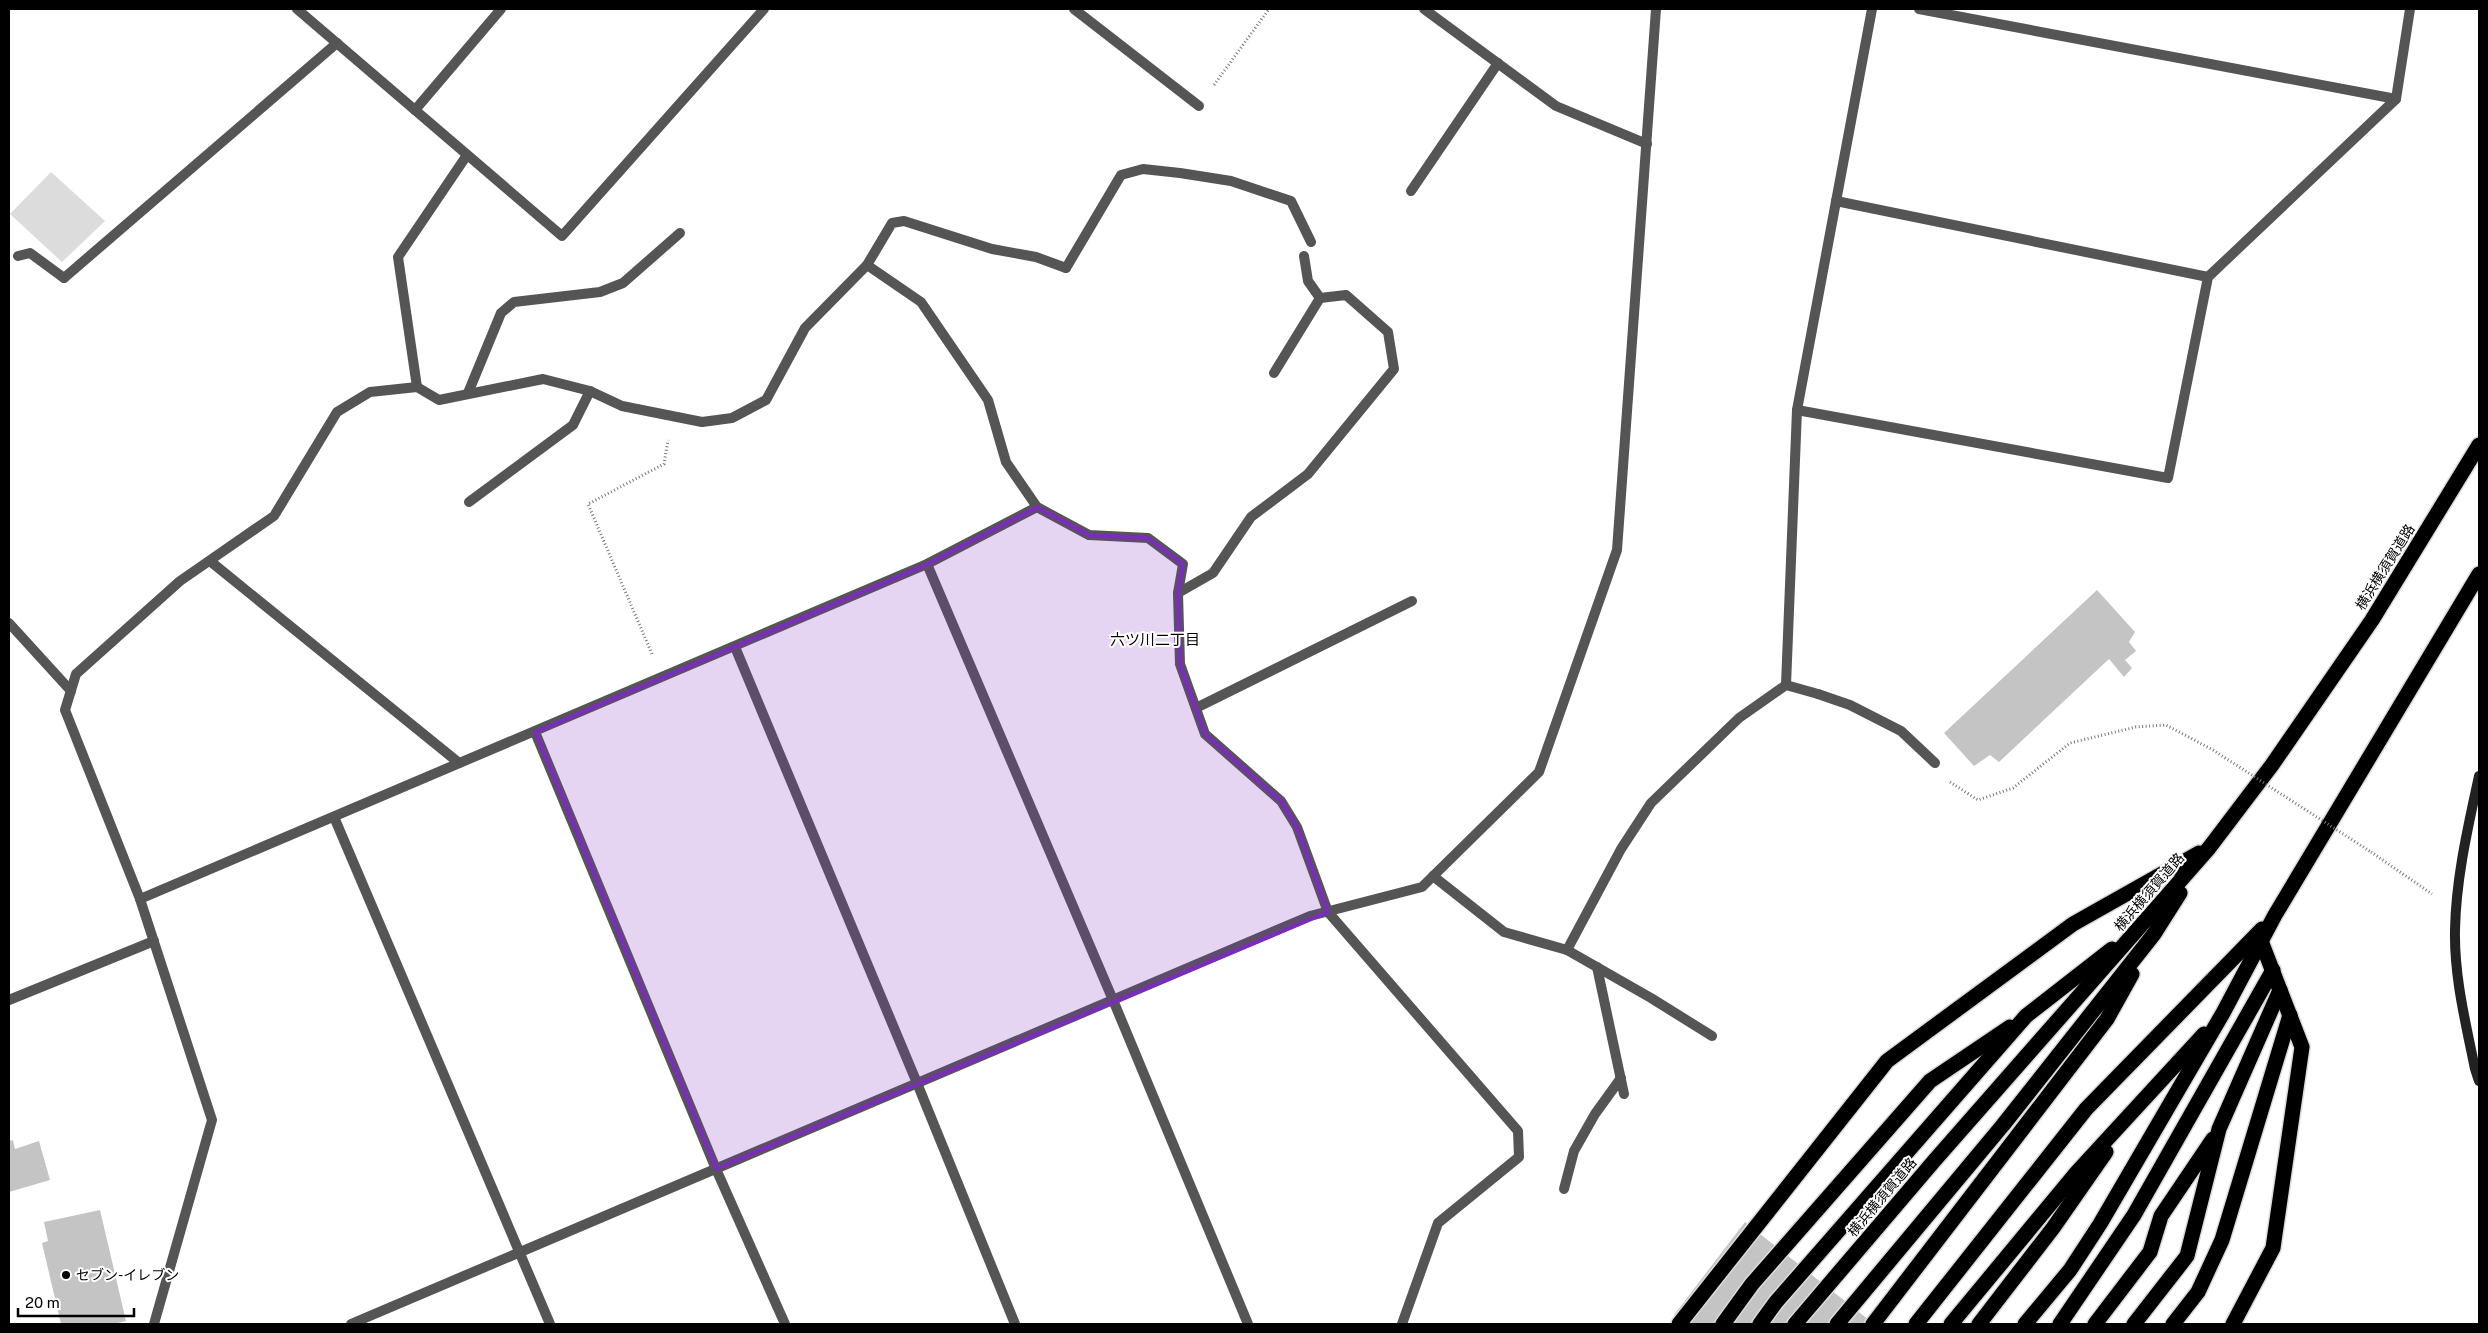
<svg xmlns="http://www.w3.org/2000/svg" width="2488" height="1333" font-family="'Public Sans','Noto Sans JP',sans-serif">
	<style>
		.green { fill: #dcdcdc }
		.building { fill: #c4c4c4 }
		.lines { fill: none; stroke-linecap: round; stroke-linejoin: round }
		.highway-casing { stroke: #dbdbdb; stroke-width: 18 }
		.path { stroke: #777; stroke-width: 3; stroke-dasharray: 1 2.5; stroke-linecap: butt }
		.lane { stroke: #555; stroke-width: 10 }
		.street { stroke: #555; stroke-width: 10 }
		.secondary { stroke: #222; stroke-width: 10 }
		.highway { stroke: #000; stroke-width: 15 }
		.path-bridge { stroke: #777; stroke-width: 3; stroke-dasharray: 1 2.5; stroke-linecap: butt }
		.marked { fill: #7b2cbf; fill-opacity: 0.2; stroke: #7b2cbf; stroke-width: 4; stroke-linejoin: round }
		.poi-dot { fill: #000; stroke: #fff; stroke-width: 2 }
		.labels { text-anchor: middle; stroke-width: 4; stroke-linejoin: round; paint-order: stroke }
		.street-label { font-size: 14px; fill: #000; stroke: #fff }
		.poi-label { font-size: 14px; fill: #000; stroke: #fff; text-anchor: start }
		.neighbourhood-label { font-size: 15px; fill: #000; stroke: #fff }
	</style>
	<rect width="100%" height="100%" fill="#fff"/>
	<polygon class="green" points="51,172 105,221 62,262 10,214"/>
	<g class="building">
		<polygon points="2097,590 2135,632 2129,642 2136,651 2125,660 2132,668 2124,677 2109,659 1999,762 1990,755 1974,766 1944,733"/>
		<polygon points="13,1140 15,1149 39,1141 50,1180 9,1192 9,1141"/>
		<polygon points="100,1210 126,1321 113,1324 61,1324 42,1243 48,1241 44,1222"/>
		<polygon points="1745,1222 1874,1324 1686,1324 1674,1315"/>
	</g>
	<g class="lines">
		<defs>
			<g id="highway">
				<polyline points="1679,1324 1887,1061 2073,924 2199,853"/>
				<polyline points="1723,1324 1752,1284 1930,1081 2010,1027"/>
				<polyline points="1760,1324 1776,1302 2026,1016 2112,949"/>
				<polyline points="1795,1324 1934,1161 2209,848 2272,765 2372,620 2479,445"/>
				<polyline points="1837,1324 2003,1125 2154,934 2180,893"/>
				<polyline points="1873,1324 2107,1019 2132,974"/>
				<polyline points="1916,1324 2086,1109 2262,929"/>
				<polyline points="1951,1324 2077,1172 2204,1034"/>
				<polyline points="1979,1324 2053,1228 2106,1152"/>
				<polyline points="2025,1324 2070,1270 2100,1224 2223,1013 2275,915 2479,574"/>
				<polyline points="2060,1324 2134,1215 2273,970"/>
				<polyline points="2095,1324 2150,1252 2161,1216 2213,1139"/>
				<polyline points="2134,1324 2187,1256 2219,1129 2280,990"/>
				<polyline points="2173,1324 2198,1292 2222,1240 2290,1015"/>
				<polyline points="2233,1324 2273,1248 2302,1047 2261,941"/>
			</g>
		</defs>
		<use href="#highway" class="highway-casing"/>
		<g class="path">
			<polyline points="1214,85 1269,9"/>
			<polyline points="652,654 588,504 664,464 668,440"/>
			<polyline points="1950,782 1978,800 2013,788 2070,743 2136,727 2166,725 2213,750"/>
			<polyline points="2371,852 2432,894"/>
		</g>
		<g class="lane">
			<polyline points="1411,191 1498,63"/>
			<polyline points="18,256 30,253 64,278"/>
			<polyline points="1066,268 1121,175 1143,169 1180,173 1231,181 1291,201 1311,242"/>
			<polyline points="1274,373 1320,298"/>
			<polyline points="468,393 501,313 514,302 600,292 623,283 680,233"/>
			<polyline points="9,623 71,691"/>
			<polyline points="1818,694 1850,705 1901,731 1935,763"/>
			<polyline points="1196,708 1412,601"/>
			<polyline points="1597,967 1624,1094"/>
			<polyline points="1564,1189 1574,1151 1595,1114 1621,1078"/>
		</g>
		<g class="street">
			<polyline points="297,9 562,236 764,9"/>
			<polyline points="1074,9 1199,106"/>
			<polyline points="1424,9 1556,106 1647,144"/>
			<polyline points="1919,9 2396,99"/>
			<polyline points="415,110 501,9"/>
			<polyline points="1836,201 2208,277"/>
			<polyline points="867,265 921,302 988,400 1006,462 1037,507 1089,535 1148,538 1183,564 1178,593 1180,664 1205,734 1281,801 1297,827 1328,912 1518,1131 1519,1157 1438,1223 1402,1324"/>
			<polyline points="64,278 337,43"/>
			<polyline points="417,387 398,257 467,155"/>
			<polyline points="1797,410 2168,478 2208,277 2396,99 2410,9"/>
			<polyline points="469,502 573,425 590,391"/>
			<polyline points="210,561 459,763"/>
			<polyline points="927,564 1113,1000 1248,1324"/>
			<polyline points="1178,593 1213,573 1251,517 1308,474 1394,369 1388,332 1346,295 1320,298 1308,281 1304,256"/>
			<polyline points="735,647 917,1083 1015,1324"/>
			<polyline points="1786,685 1797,410 1872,9"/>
			<polyline points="535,732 716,1169 785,1324"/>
			<polyline points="334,817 550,1324"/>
			<polyline points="1433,876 1504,932 1567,950 1651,998 1712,1036"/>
			<polyline points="140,899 927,564 1037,507"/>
			<polyline points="1567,950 1621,849 1651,803 1739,718 1786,685 1818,694"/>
			<polyline points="9,1000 154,941"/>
			<polyline points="154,1324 212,1120 140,899 65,710 76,674 180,581 274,516 337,412 370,392 417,387 439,400 543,379 590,391 622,406 702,422 732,418 766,400 805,328 867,265 892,223 904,221 992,249 1036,257 1066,268"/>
			<polyline points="351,1324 1310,916 1422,887 1539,772 1617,550 1656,9"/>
		</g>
		<path class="secondary" d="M2479,776C2468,827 2456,878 2455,930C2454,977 2466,1024 2475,1069L2479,1081"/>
		<use href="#highway" class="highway"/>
		<polyline class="path-bridge" points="2213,750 2371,852"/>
	</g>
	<path class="marked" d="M1037,507L1089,535L1148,538L1183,564L1178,593L1180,664L1205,734L1281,801L1297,827L1328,912L716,1169L535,732L927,564Z"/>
	<circle class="poi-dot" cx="66" cy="1275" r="5"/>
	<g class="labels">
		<g class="street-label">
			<text transform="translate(2385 567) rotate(-58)" y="5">横浜横須賀道路</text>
			<text transform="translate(2149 892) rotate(-49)" y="5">横浜横須賀道路</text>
			<text transform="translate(1882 1197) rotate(-50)" y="5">横浜横須賀道路</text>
		</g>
		<g class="poi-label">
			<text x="76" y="1280">セブン-イレブン</text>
		</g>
		<g class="neighbourhood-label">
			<text x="1155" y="645">六ツ川二丁目</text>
		</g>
	</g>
	<rect width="2488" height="1333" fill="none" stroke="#000000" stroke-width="20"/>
	<path d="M18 1308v8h116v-8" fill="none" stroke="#000000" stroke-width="2.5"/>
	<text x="25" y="1308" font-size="15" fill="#000000" stroke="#ffffff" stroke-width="4" paint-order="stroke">20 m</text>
</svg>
